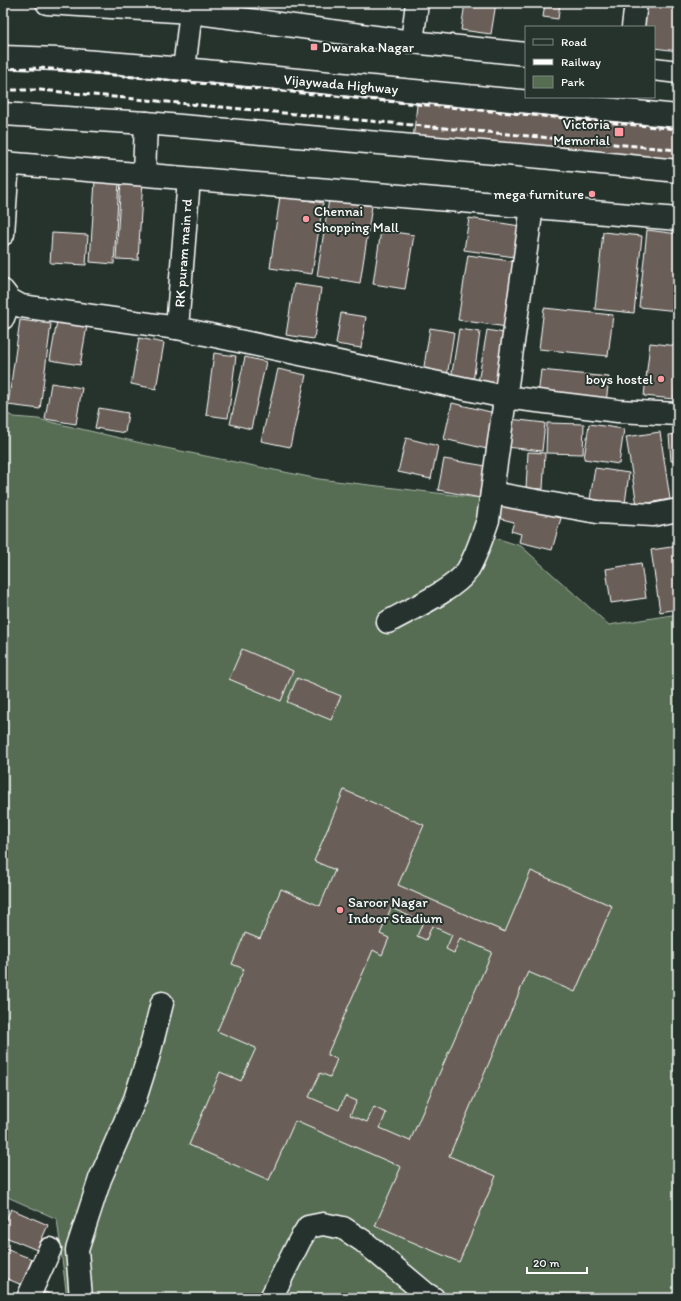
<svg xmlns="http://www.w3.org/2000/svg" width="681" height="1301" font-family="Itim,sans-serif">
	<style>
		.green { fill: #566d52; stroke: #aab6a8 }
		.building { fill: #6a5e59; stroke: #fff; fill-rule: evenodd }
		.lines { fill: none; stroke-linecap: round; stroke-linejoin: round }
		.minor-casing { stroke: #fff; stroke-width: 25 }
		.highway-casing { stroke: #fff; stroke-width: 25 }
		.minor { stroke: #26332d; stroke-width: 22 }
		.highway { stroke: #26332d; stroke-width: 22 }
		.rail { stroke: #fff; stroke-width: 3; stroke-dasharray: 6 3; stroke-linecap: butt }
		.poi-dot { fill: #ff9aa2; stroke: #26332d; stroke-width: 1.5 }
		.labels { text-anchor: middle; stroke-width: 4; stroke-linejoin: round; paint-order: stroke }
		.poi-label { font-size: 14px; fill: #fff; stroke: #26332d; text-anchor: start }
		.street-label { font-size: 14px; fill: #fff; stroke: #26332d }
	</style>
	<rect width="100%" height="100%" fill="#26332d"/>
	<filter id="ink" filterUnits="userSpaceOnUse"><feTurbulence type="fractalNoise" baseFrequency=".025" numOctaves="2"/><feDisplacementMap in="SourceGraphic" scale="8" xChannelSelector="R" yChannelSelector="G"/><feConvolveMatrix kernelMatrix="1 2 1 2 8 2 1 2 1" color-interpolation-filters="sRGB"/></filter>
	<g filter="url(#ink)">
		<polygon class="green" points="3,412 14,417 38,419 141,443 319,479 496,500 489,536 521,546 609,625 678,614 678,1298 67,1298 57,1219 3,1195"/>
		<g class="building">
			<polygon points="465,3 496,3 491,34 461,30"/>
			<polygon points="545,3 560,3 558,19 543,17"/>
			<polygon points="647,3 678,3 678,51 654,48 654,27 644,27"/>
			<polygon points="420,80 678,107 678,176 412,148"/>
			<polygon points="121,179 143,180 138,260 116,259"/>
			<polygon points="95,180 119,182 114,264 90,262"/>
			<polygon points="280,196 323,203 312,274 270,268"/>
			<polygon points="329,199 372,206 360,283 317,276"/>
			<polygon points="469,218 520,226 515,257 464,250"/>
			<polygon points="381,230 414,235 405,289 373,284"/>
			<polygon points="647,230 678,234 678,311 639,307"/>
			<polygon points="603,232 642,236 634,313 595,309"/>
			<polygon points="52,233 88,235 86,265 50,263"/>
			<polygon points="468,255 518,262 507,327 458,320"/>
			<polygon points="294,284 321,288 314,339 286,335"/>
			<polygon points="544,308 613,315 608,356 539,349"/>
			<polygon points="341,313 366,317 361,348 336,344"/>
			<polygon points="20,320 51,324 40,409 8,405"/>
			<polygon points="57,321 87,326 80,365 50,360"/>
			<polygon points="430,328 454,332 447,377 423,373"/>
			<polygon points="459,329 480,332 473,382 451,379"/>
			<polygon points="487,330 510,334 502,387 478,383"/>
			<polygon points="139,338 164,343 156,389 131,384"/>
			<polygon points="650,343 678,346 678,361 674,399 644,396"/>
			<polygon points="214,353 236,356 228,418 206,415"/>
			<polygon points="245,357 266,362 251,429 230,424"/>
			<polygon points="278,369 306,375 290,447 261,441"/>
			<polygon points="541,370 609,377 606,403 538,396"/>
			<polygon points="51,383 82,388 76,424 45,419"/>
			<polygon points="452,403 495,413 487,449 444,439"/>
			<polygon points="99,408 128,413 125,433 95,428"/>
			<polygon points="510,419 545,423 542,451 506,447"/>
			<polygon points="547,423 584,424 583,454 546,453"/>
			<polygon points="589,424 624,429 619,464 584,459"/>
			<polygon points="660,432 670,499 637,505 626,437"/>
			<polygon points="678,434 678,461 671,461 669,435"/>
			<polygon points="406,438 438,446 431,479 398,472"/>
			<polygon points="528,452 545,453 543,489 526,488"/>
			<polygon points="444,459 492,467 486,499 438,490"/>
			<polygon points="595,468 629,473 625,504 590,499"/>
			<polygon points="502,501 561,518 552,550 519,542 521,534 511,531 514,522 498,518"/>
			<polygon points="678,546 678,609 660,612 651,550"/>
			<polygon points="641,563 646,598 611,603 606,569"/>
			<polygon points="242,649 293,671 281,701 229,679"/>
			<polygon points="297,678 341,696 331,720 287,702"/>
			<path d="M344,790L424,825L398,885L505,932L531,871L612,906L575,992L528,972L449,1156L496,1176L459,1262L375,1226L401,1167L295,1121L269,1180L189,1145L220,1072L241,1081L256,1048L217,1031L244,969L232,964L245,933L260,939L281,889L320,906L335,870L314,861ZM391,908L423,922L417,936L426,940L432,926L452,935L446,949L454,953L460,938L492,952L410,1141L380,1128L386,1113L374,1107L367,1122L350,1115L357,1101L345,1096L339,1110L309,1097L320,1073L330,1077L337,1059L327,1055L373,950L382,955L389,938L380,934Z"/>
			<polygon points="11,1209 48,1225 37,1250 3,1236 3,1227"/>
			<polygon points="3,1248 32,1259 22,1285 3,1277"/>
			<polygon points="45,1292 59,1298 42,1298"/>
		</g>
		<g class="lines">
			<defs>
				<g id="minor">
					<polyline points="47,3 191,12 412,42 526,54"/>
					<polyline points="633,27 636,3"/>
					<polyline points="412,42 417,3"/>
					<polyline points="184,69 192,3"/>
					<polyline points="654,69 678,72"/>
					<polyline points="3,163 678,219"/>
					<polyline points="3,234 8,163"/>
					<polyline points="3,291 10,300 21,306 177,328 505,397 618,411 678,414"/>
					<polyline points="3,318 10,300"/>
					<polyline points="177,328 189,179"/>
					<polyline points="492,493 597,512 653,515 678,510"/>
					<path d="M388,622C409,610 454,590 467,571C477,555 482,537 488,520L532,207"/>
					<polyline points="28,1298 50,1249"/>
					<polyline points="81,1298 77,1250 100,1179 135,1099 148,1058 162,1003"/>
					<polyline points="271,1298 300,1240 308,1227 323,1224 343,1228 363,1241 425,1293 433,1298"/>
				</g>
				<g id="highway">
					<polyline points="3,57 58,59 184,69 678,116"/>
					<polyline points="3,114 146,123 542,157 678,171"/>
					<polyline points="144,174 146,123"/>
				</g>
			</defs>
			<use href="#minor" class="minor-casing"/>
			<use href="#highway" class="highway-casing"/>
			<use href="#minor" class="minor"/>
			<use href="#highway" class="highway"/>
			<g class="rail">
				<polyline points="3,69 41,68 678,129"/>
				<polyline points="3,90 40,90 678,150"/>
			</g>
		</g>
	</g>
	<g class="poi-dot">
		<rect x="310" y="43" width="8" height="8" rx="2"/>
		<rect x="614" y="127" width="10" height="10" rx="2"/>
		<circle cx="592" cy="194" r="4"/>
		<circle cx="306" cy="219" r="4"/>
		<circle cx="661" cy="379" r="4"/>
		<circle cx="340" cy="910" r="4"/>
	</g>
	<g class="labels">
		<g class="poi-label">
			<text x="322" y="52">Dwaraka Nagar</text>
			<text x="610" y="129" text-anchor="end">Victoria<tspan x="610" dy="16">Memorial</tspan></text>
			<text x="584" y="199" text-anchor="end">mega furniture</text>
			<text x="314" y="216">Chennai<tspan x="314" dy="16">Shopping Mall</tspan></text>
			<text x="653" y="384" text-anchor="end">boys hostel</text>
			<text x="348" y="907">Saroor Nagar<tspan x="348" dy="16">Indoor Stadium</tspan></text>
		</g>
		<g class="street-label">
			<text transform="translate(341 84) rotate(5)" y="5">Vijaywada Highway</text>
			<text transform="translate(183 253) rotate(-86)" y="5">RK puram main rd</text>
		</g>
	</g>
	<rect width="681" height="1301" fill="none" stroke="#26332d" stroke-width="16"/>
	<rect x="8" y="8" width="665" height="1285" fill="none" stroke="#fff" stroke-width="1.5" filter="url(#ink)"/>
	<rect x="525" y="26" width="130" height="72" fill="#26332d" stroke="#7d8581"/>
	<rect x="533" y="39" width="20" height="6" fill="#26332d" stroke="#7d8581"/>
	<text x="561" y="46" font-size="12" fill="#ffffff">Road</text>
	<rect x="533" y="59" width="20" height="6" fill="#ffffff" stroke="#7d8581"/>
	<text x="561" y="66" font-size="12" fill="#ffffff">Railway</text>
	<rect x="533" y="76" width="20" height="12" fill="#566d52" stroke="#7d8581"/>
	<text x="561" y="86" font-size="12" fill="#ffffff">Park</text>
	<path d="M527 1267v6h60v-6" fill="none" stroke="#ffffff" stroke-width="2"/>
	<text x="533" y="1267" font-size="12" fill="#ffffff" stroke="#26332d" stroke-width="3" paint-order="stroke">20 m</text>
</svg>
